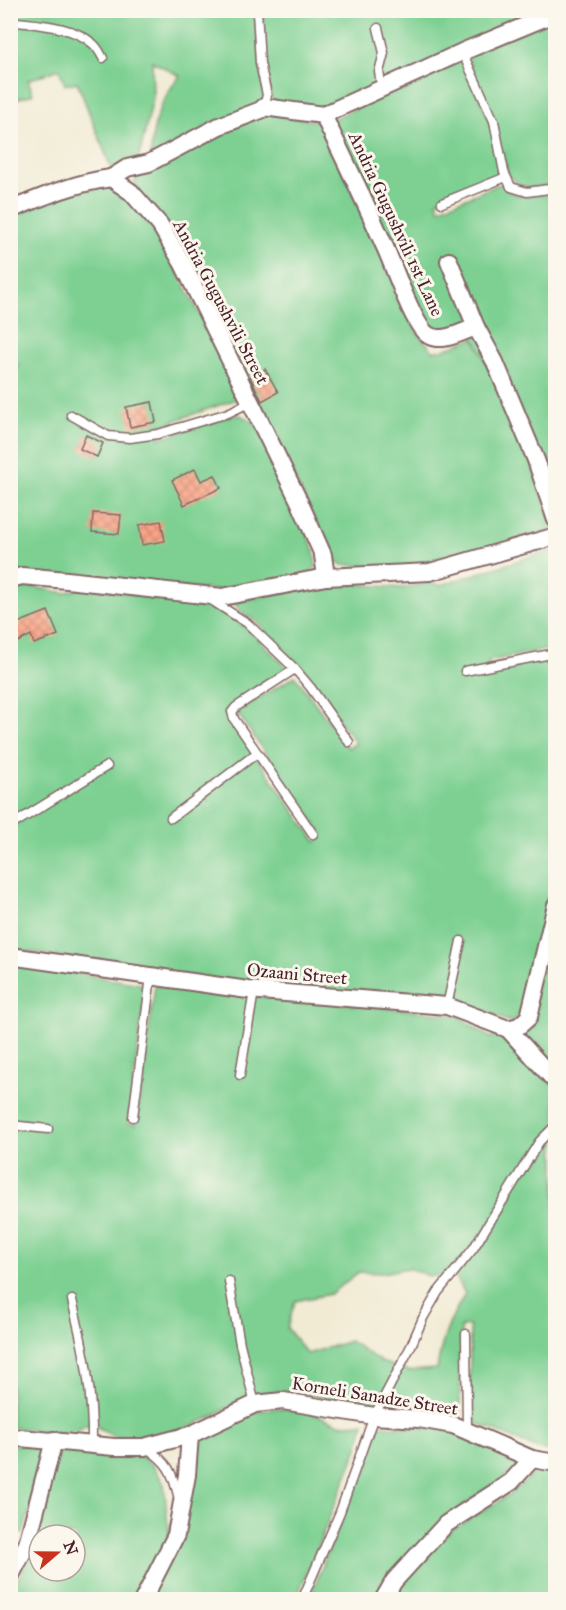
<svg xmlns="http://www.w3.org/2000/svg" width="566" height="1610" font-family="'IM FELL Great Primer',serif">
	<style>
		.green { fill: #7dd092; stroke: #64785e; stroke-width: 1.5; fill-rule: evenodd }
		.building { fill: url(#building-cross-hatch) }
		.lines { fill: none; stroke-linecap: round; stroke-linejoin: round }
		.lane-casing { stroke: #846666; stroke-width: 11 }
		.street-casing { stroke: #846666; stroke-width: 20 }
		.lane { stroke: #fff; stroke-width: 8 }
		.street { stroke: #fff; stroke-width: 16 }
		.labels { text-anchor: middle; stroke-width: 6; stroke-linejoin: round; paint-order: stroke }
		.street-label { font-size: 18px; fill: #4a1f2b; stroke: #fbf7ec }
	</style>
	<defs>
		<pattern id="building-cross-hatch" width="8" height="8" patternUnits="userSpaceOnUse" patternTransform="scale(1.5)"><rect width="8" height="8" fill="#faa588"/><path d="M0 0l8 8M0 8l8-8" fill="none" stroke="#cc866f"/></pattern>
	</defs>
	<rect width="100%" height="100%" fill="#fbf7ec"/>
	<filter id="ink" filterUnits="userSpaceOnUse"><feTurbulence type="fractalNoise" baseFrequency=".0167" numOctaves="2"/><feDisplacementMap in="SourceGraphic" scale="12" xChannelSelector="R" yChannelSelector="G"/><feConvolveMatrix kernelMatrix="1 2 1 2 8 2 1 2 1" color-interpolation-filters="sRGB"/></filter>
	<filter id="wash" filterUnits="userSpaceOnUse"><feTurbulence type="fractalNoise" baseFrequency=".008" numOctaves="4" result="noise"/><feDisplacementMap in="SourceGraphic" scale="24" xChannelSelector="R" yChannelSelector="G"/><feGaussianBlur stdDeviation="1.35" result="paint"/><feColorMatrix in="noise" values="0 0 0 0 0 0 0 0 0 0 0 0 0 0 0 0 0 1.4 0 .05"/><feComposite in="paint" operator="in"/></filter>
	<g filter="url(#wash)">
		<rect width="100%" height="100%" fill="#f1ebd4"/>
		<g class="green">
			<path d="M10,11H254L264,94L261,106L151,159C151,128 160,99 180,76L152,61L153,98L139,157L113,173L77,82L65,85L59,69L28,80L33,94L11,101Z"/>
			<path d="M264,11H552L322,111L274,103C269,93 259,59 259,48C259,35 265,24 264,11Z"/>
			<path d="M555,16V184C535,187 522,193 508,174L467,55Z"/>
			<polygon points="463,60 492,128 502,175 437,201 439,209 505,182 507,191 521,196 555,194 555,508 469,326 445,335 423,324 330,120"/>
			<polygon points="265,112 320,122 416,331 433,351 442,350 474,338 527,448 553,529 430,568 342,565 334,560 227,338 135,189 135,181 140,172"/>
			<path d="M110,185C133,198 146,217 160,238L233,378L240,398L156,427L160,438L231,416L240,415L256,423L314,550L316,567L307,575L226,591L11,574L10,378L20,366L11,359L10,217L62,195Z"/>
			<polygon points="555,549 555,648 488,661 491,669 555,657 555,892 528,1011 510,1022 491,1014 438,1001 228,982 11,949 10,592 29,586 65,593 82,587 206,601 248,629 288,669 225,712 316,842 323,835 238,714 241,709 295,676 348,748 356,743 298,666 257,622 240,611 234,602 330,582 401,588 430,583 441,585"/>
			<polygon points="555,918 555,1076 516,1031"/>
			<path d="M10,962L146,985L128,1123L136,1125L155,986L429,1012L458,1016L491,1038L501,1030L555,1085V1451L538,1449L470,1420V1326L461,1327L460,1415L408,1412L380,1413L294,1390L269,1392L247,1397L210,1418L164,1436L137,1440L114,1437L96,1426L87,1425L77,1430L58,1434L11,1427ZM408,1268L429,1276L455,1275L465,1294C449,1321 442,1338 437,1369L408,1371L381,1362L350,1341L307,1354L287,1328L295,1301L330,1294L359,1272L382,1273Z"/>
			<polygon points="276,1408 307,1411 340,1424 364,1423 358,1448 296,1599 150,1600 196,1437 253,1412"/>
			<polygon points="376,1425 444,1429 519,1460 519,1467 446,1518 378,1599 309,1600 367,1454"/>
			<polygon points="10,1444 43,1448 35,1491 23,1534 11,1530"/>
			<path d="M65,1450L143,1457L154,1467L164,1484L169,1535L137,1599L11,1600L10,1594L27,1562L59,1452ZM39,1535H75V1571H39Z"/>
			<polygon points="555,1471 555,1599 391,1600 397,1590 450,1531 510,1494 536,1472"/>
		</g>
		<g id="blocks">
			<g class="building">
				<polygon points="265,369 278,392 262,401 250,377"/>
				<polygon points="152,402 156,422 130,427 126,407"/>
				<polygon points="86,435 103,443 97,457 80,449"/>
				<polygon points="195,469 201,481 215,475 221,488 184,505 172,480"/>
				<polygon points="93,513 121,515 119,534 92,532"/>
				<polygon points="161,521 165,541 142,545 139,525"/>
				<polygon points="48,611 58,635 34,644 31,635 10,646 10,626"/>
			</g>
		</g>
	</g>
	<g filter="url(#ink)">
		<use href="#blocks" fill-opacity="0" stroke="#846666" stroke-width="1.5"/>
		<g class="lines">
			<defs>
				<g id="lane">
					<polyline points="257,10 260,63 267,95 264,107"/>
					<path d="M10,21C37,25 71,25 92,43C97,46 100,53 103,58"/>
					<polyline points="378,28 384,53 379,72 382,89"/>
					<polyline points="462,52 494,121 504,172 511,187 527,192 556,188"/>
					<polyline points="442,203 506,177"/>
					<polyline points="71,415 108,436 130,438 158,434 228,413 251,402"/>
					<polyline points="211,600 247,623 295,669 236,707 232,712 234,719 313,834"/>
					<polyline points="295,669 311,688 349,742"/>
					<polyline points="465,671 556,653"/>
					<polyline points="171,818 257,753"/>
					<polyline points="10,826 107,766"/>
					<polyline points="447,1006 461,941"/>
					<polyline points="240,1075 254,991"/>
					<polyline points="133,1117 151,976"/>
					<polyline points="10,1125 48,1129"/>
					<polyline points="229,1281 240,1344 255,1404"/>
					<path d="M72,1300C84,1349 93,1393 92,1444"/>
					<polyline points="466,1334 467,1431"/>
					<path d="M145,1447C169,1463 172,1471 179,1499"/>
					<polyline points="302,1600 340,1512 374,1416 411,1346 423,1318 438,1292 473,1249 539,1142 556,1125"/>
				</g>
				<g id="street">
					<polyline points="323,115 462,52 556,13"/>
					<path d="M111,178L127,168L149,163L219,126L261,110L264,107L323,115C344,158 365,201 384,245C393,263 413,326 428,335C442,344 463,331 476,327"/>
					<path d="M10,210C44,196 75,183 111,178L131,192L160,225L183,264L299,501L323,555L326,577"/>
					<polyline points="449,261 476,327 495,362 536,460 556,520"/>
					<polyline points="10,579 22,576 67,580 222,597 326,577 430,572 556,536"/>
					<polyline points="10,956 248,990 447,1006 508,1029 556,1082"/>
					<polyline points="508,1029 519,1026 529,1017 556,905"/>
					<polyline points="10,1437 114,1447 144,1447 190,1435 255,1404 283,1401 374,1416 419,1419 453,1425 532,1459 556,1463"/>
					<polyline points="10,1577 27,1544 54,1440"/>
					<polyline points="143,1600 176,1535 187,1475 190,1435"/>
					<polyline points="383,1600 394,1581 446,1524 511,1482 532,1459"/>
				</g>
			</defs>
			<use href="#lane" class="lane-casing"/>
			<use href="#street" class="street-casing"/>
			<use href="#lane" class="lane"/>
			<use href="#street" class="street"/>
		</g>
	</g>
	<g class="labels">
		<g class="street-label">
			<text transform="translate(396 224) rotate(65)" y="6">Andria Gugushvili 1st Lane</text>
			<text transform="translate(221 302) rotate(62)" y="6">Andria Gugushvili Street</text>
			<text transform="translate(297 974) rotate(5)" y="6">Ozaani Street</text>
			<text transform="translate(375 1396) rotate(9)" y="6">Korneli Sanadze Street</text>
		</g>
	</g>
	<rect width="566" height="1610" fill="none" stroke="#fbf7ec" stroke-width="36"/>
	<g transform="translate(57 1553) rotate(70)"><circle r="28" fill="#fbf7ec" stroke="#b4a19f" stroke-width="1.5"/>
	<path d="M0-4.5L10 22L0 15L-10 22Z" fill="#c8321e"/>
	<text y="-9" font-size="16" font-weight="bold" text-anchor="middle" fill="#4a1f2b">N</text>
	</g>
</svg>
